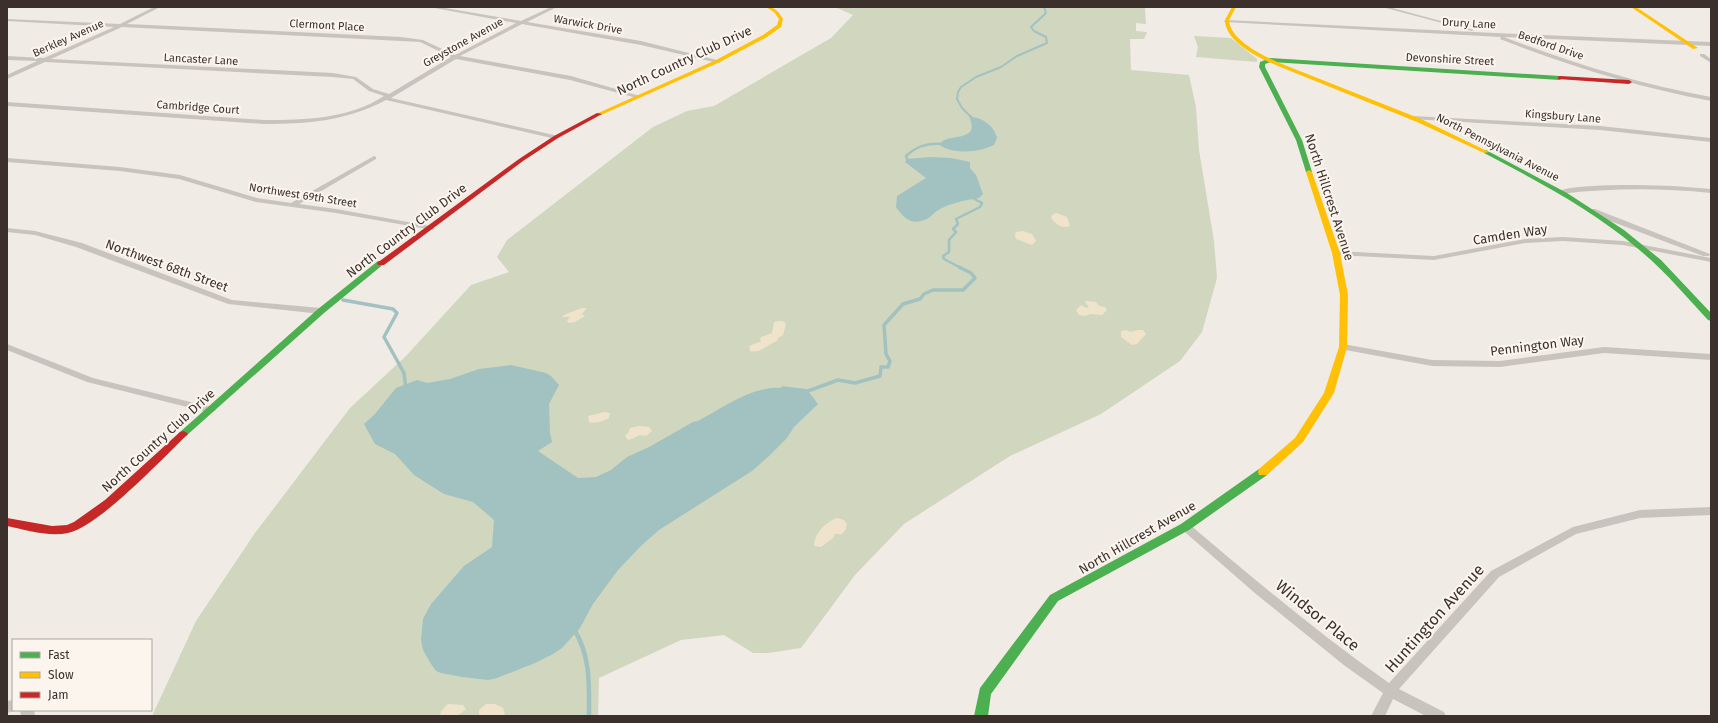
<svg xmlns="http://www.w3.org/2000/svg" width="1718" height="723" font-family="'Fira Sans',sans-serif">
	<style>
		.green { fill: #d1d6bf }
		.sand { fill: #efe3cc }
		.water { fill: #a1c2c1 }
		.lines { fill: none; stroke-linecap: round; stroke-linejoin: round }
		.stream-far3 { stroke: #a1c2c1; stroke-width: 2 }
		.stream-far2 { stroke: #a1c2c1; stroke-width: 2.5 }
		.stream-far1 { stroke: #a1c2c1; stroke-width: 3.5 }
		.stream { stroke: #a1c2c1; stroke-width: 4.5 }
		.street { fill: #c9c3be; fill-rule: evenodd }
		.fast { fill: #4caf50; fill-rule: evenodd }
		.slow { fill: #ffc107; fill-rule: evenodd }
		.jam { fill: #c62828; fill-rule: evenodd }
		.labels { text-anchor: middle; stroke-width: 4; stroke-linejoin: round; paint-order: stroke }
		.far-street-label { font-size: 11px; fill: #3b302b; stroke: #fbf5ee }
		.street-label { font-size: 13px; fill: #3b302b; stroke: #fbf5ee }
		.near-street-label { font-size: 16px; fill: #3b302b; stroke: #fbf5ee }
	</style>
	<rect width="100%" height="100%" fill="#f0ebe5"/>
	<g class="green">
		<polygon points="835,7 1142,7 1145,8 1146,24 1136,23 1136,31 1147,32 1144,39 1130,39 1131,70 1189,75 1196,107 1199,150 1214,241 1217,278 1202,332 1180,361 1101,414 1010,456 904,524 855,575 801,648 768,653 753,653 724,635 681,640 599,678 598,716 152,716 196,621 255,533 350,408 406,356 471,285 509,272 497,257 507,240 653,127 687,111 714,106 831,38 853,15"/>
		<polygon points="1194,36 1231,38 1257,59 1257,62 1196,57 1198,47"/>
	</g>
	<g class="sand">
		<path d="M1056,213L1067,217L1070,226C1062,229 1054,224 1051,217L1052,215Z"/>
		<polygon points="1023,231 1032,234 1036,241 1032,245 1016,239 1015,235 1016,232"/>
		<polygon points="1086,301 1096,302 1099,306 1105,307 1107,310 1102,315 1091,314 1084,316 1079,315 1076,310 1081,305 1086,308 1089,307 1085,302"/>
		<polygon points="582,308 587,308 582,314 585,316 575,322 569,323 567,321 570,317 562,317 566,314"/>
		<path d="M778,321H783L786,324L783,335L778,338L777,341C768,344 760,354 750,351L749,346L762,341L760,340L761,337L772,333L774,322Z"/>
		<polygon points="1126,330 1130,332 1138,330 1143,330 1146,334 1137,344 1132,345 1121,337 1121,331"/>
		<path d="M605,412L610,413L609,418C605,421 593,424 589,422L588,416Z"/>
		<polygon points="639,426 649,427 652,431 646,436 640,435 629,440 627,439 625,436 628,433 630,428"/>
		<path d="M837,518L844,520L847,524L846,529L842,534H835L833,538L821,547L814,546C814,533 826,522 837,518Z"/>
		<polygon points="448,704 463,705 466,709 457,716 440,716 441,711"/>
		<polygon points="486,704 495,704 503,708 505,715 479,716 479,710"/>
	</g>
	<g class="water">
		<path d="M972,117C983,118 994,126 997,138L994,145C981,152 952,155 940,145C943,132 980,144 970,119Z"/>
		<path d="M931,157L951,158L970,162V168L976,175L983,194L979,198C966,200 951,203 940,209C936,211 933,214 930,217C914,227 905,220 896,207L897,196L926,178L905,162L907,159Z"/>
		<path d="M511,365L546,373L551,376L559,385L549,404L550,433L552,442L538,451L578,478L596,477L611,470L627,457L649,447L693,422L698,421C720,409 745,391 771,388C783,387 796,390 808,391L818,404L794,427L787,438L769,456L752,471L659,530L642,545L618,570L593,604L580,628L562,648L553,654L535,663L497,678L488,680L462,677L441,673L436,671L431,664L423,650L421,640L423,619L431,604L464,566L492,547L494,520L473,502L444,494L414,475L395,454L375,444L364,424L374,415L396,388L417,380L427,383L450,379L479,369Z"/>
	</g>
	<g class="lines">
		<polyline class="stream-far3" points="971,117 962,108 957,99 958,92 961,87 976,77 1001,67 1017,56 1047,43 1046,37 1034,31 1031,27 1046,13 1044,7"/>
		<g class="stream-far2">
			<polyline points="970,116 974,120"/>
			<path d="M911,161L907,159L906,156C917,146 927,143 942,144"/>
			<polyline points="961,268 944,259 943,256 949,252 949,240 956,232 953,229 958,224 956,219 980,207 982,203 971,197"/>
		</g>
		<g class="stream-far1">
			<polyline points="343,300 393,309 397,313 384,337 404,373 406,389"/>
			<polyline points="778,391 783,388 808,391 838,380 855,383 880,376 881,367 888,367 890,361 886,354 884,325 903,304 920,299 924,294 933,290 963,290 975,278 971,273 959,267"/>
		</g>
		<path class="stream" d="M574,629C591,657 589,685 589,716"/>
		<g class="street">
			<path d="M154,7H160L127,24L401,37L423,40L455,55L516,23L429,7H439L521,21L551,7H557L527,22L641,41L721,61L718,63L641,45L522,24L460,56L571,76L640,96L637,98L570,80L456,59L391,98L558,136L559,137L556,139L386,100C347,121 307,124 264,124L7,106V102L264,120C305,120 349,119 384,96L369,91L353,79L333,77L45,62L7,79V75L37,61L7,60V56L44,58L114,27L7,21V19L120,24ZM122,27L401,41L420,42L451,57L389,94L373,89L356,77L333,73L51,59Z"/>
			<polygon points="669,7 700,7 698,8 671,8"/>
			<polygon points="1382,7 1389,7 1474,30 1472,31"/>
			<path d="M1226,20L1495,33L1711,42V46L1504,37C1572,63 1639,84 1711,97V101C1638,87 1569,66 1500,39L1501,37L1224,22V21Z"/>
			<polygon points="1700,54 1704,54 1711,59 1711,63 1700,56"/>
			<polygon points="1413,116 1600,126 1711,138 1711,142 1600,130 1411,119 1410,118"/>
			<polygon points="374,156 376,157 376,159 299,204 336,209 430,226 434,228 433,230 336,213 256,202 179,179 120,171 7,162 7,158 120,167 180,175 257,198 291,203"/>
			<path d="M1636,185L1673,186L1711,189V193C1660,188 1611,188 1560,194L1557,192C1566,185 1621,185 1636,185Z"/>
			<polygon points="1589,209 1595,209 1710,254 1709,256 1703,256 1589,213"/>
			<polygon points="7,228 35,231 82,243 232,300 321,308 325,311 321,314 228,304 76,247 35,235 7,232"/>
			<polygon points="1563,237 1623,241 1711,258 1711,262 1623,245 1563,241 1525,243 1434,260 1336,255 1332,253 1336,251 1434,256 1525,239"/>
			<polygon points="7,344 93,378 211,407 216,410 211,413 87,382 7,350"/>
			<polygon points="1343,344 1432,360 1500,361 1604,347 1711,354 1711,360 1604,353 1500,367 1432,366 1340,349 1339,347"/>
			<path d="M1711,507V515L1640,518L1576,534L1499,577L1399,689L1444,712L1446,716H1426L1393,699L1385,716H1371L1383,693L1345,666L1256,594L1179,527L1181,524L1185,523L1189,524C1254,579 1319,634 1389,683L1491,571L1573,527L1640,510Z"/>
			<polygon points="13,700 13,710 18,710 7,713 7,701"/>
			<polygon points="20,710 34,710 35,716 21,716"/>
		</g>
		<g class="fast">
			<polygon points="1270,58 1560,76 1563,78 1560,80 1271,62 1265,64 1265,67 1302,140 1312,172 1309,174 1306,172 1296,140 1259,67 1260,62"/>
			<path d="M1486,150L1567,193L1624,230L1661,260L1711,313V321L1708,320C1685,295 1663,269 1637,248C1591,209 1537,181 1484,153V151Z"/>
			<polygon points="378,261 384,261 385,263 324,313 186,436 180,436 178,434 180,432 318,309"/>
			<polygon points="1263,468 1267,469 1268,472 1267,475 1189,530 1058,601 991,694 988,716 974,716 980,688 1050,595 1181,524 1259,469"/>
		</g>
		<g class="slow">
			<path d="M766,7C775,7 778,11 783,19L781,27L767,37L720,62L601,115L596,114L716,60L763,35L777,25L779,19L774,12Z"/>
			<path d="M1232,7H1236L1229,20C1230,41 1266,57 1282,64L1421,119L1489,152L1484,153L1417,122L1278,66C1261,59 1225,42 1225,20Z"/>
			<polygon points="1631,7 1636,7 1698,48 1693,49"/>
			<polygon points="1309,170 1312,172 1340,253 1348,295 1347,347 1334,393 1303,442 1267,475 1259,475 1258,472 1259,469 1295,438 1324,393 1339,347 1340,295 1332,253 1306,172"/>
		</g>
		<g class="jam">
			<polygon points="1560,76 1629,80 1632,82 1629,84 1558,79 1558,77"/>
			<polygon points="597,113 602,114 558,138 523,161 384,265 378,265 377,263 519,159 554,136"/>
			<path d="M183,431L186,432L188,434L186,436C162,459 98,527 68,533C48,537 26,530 7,526V518L52,526L67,525L74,522L105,500L180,432Z"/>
		</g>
	</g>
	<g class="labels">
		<g class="far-street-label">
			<text transform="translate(1469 23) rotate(3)" y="4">Drury Lane</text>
			<text transform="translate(588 24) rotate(10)" y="4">Warwick Drive</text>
			<text transform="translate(327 25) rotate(3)" y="4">Clermont Place</text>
			<text transform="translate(68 38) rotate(-24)" y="4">Berkley Avenue</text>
			<text transform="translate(463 42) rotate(-29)" y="4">Greystone Avenue</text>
			<text transform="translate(1551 45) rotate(19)" y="4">Bedford Drive</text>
			<text transform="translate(201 59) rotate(3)" y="4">Lancaster Lane</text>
			<text transform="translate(1450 59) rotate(3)" y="4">Devonshire Street</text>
			<text transform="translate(198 107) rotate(4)" y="4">Cambridge Court</text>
			<text transform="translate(1563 116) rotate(4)" y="4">Kingsbury Lane</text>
			<text transform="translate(1498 147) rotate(27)" y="4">North Pennsylvania Avenue</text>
			<text transform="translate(303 195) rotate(9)" y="4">Northwest 69th Street</text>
		</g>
		<g class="street-label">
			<text transform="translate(684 60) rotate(-25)" y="5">North Country Club Drive</text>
			<text transform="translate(1330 197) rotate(72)" y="5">North Hillcrest Avenue</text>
			<text transform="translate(406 230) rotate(-37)" y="5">North Country Club Drive</text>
			<text transform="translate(1510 234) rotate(-9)" y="5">Camden Way</text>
			<text transform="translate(167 265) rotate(20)" y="5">Northwest 68th Street</text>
			<text transform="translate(1537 345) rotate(-7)" y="5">Pennington Way</text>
			<text transform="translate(158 440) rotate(-42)" y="5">North Country Club Drive</text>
			<text transform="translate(1137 537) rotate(-30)" y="5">North Hillcrest Avenue</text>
		</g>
		<g class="near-street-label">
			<text transform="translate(1318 615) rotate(39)" y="6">Windsor Place</text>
			<text transform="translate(1434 618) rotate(-48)" y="6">Huntington Avenue</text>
		</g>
	</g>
	<rect width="1718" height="723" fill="none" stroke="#3b302b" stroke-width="16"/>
	<rect x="12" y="639" width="140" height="72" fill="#fbf5ee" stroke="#aea6a0"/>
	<rect x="20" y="652" width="20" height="6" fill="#4caf50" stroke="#aea6a0"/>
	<text x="48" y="659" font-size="12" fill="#3b302b">Fast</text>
	<rect x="20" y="672" width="20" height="6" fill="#ffc107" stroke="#aea6a0"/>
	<text x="48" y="679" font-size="12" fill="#3b302b">Slow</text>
	<rect x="20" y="692" width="20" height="6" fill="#c62828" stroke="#aea6a0"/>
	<text x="48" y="699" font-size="12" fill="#3b302b">Jam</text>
</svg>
